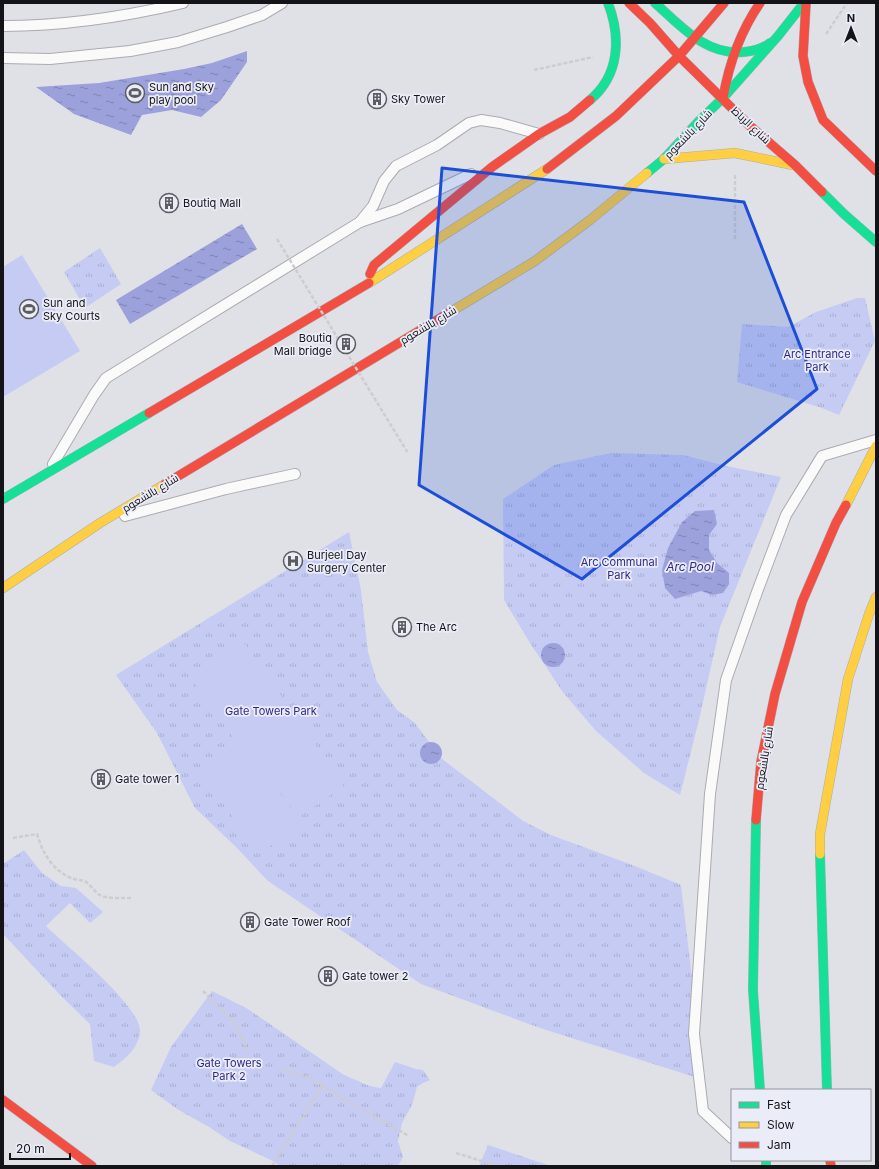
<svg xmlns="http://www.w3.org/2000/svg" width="879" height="1169" font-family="Inter,Cairo,sans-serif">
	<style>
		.grass { fill: url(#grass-tufts) }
		.pitch { fill: #c6cbf4 }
		.water { fill: url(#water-ripples) }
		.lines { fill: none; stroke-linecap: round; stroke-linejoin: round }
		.lane-casing { stroke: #ababb0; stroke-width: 12 }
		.fast-casing { stroke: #ababb0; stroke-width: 10 }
		.slow-casing { stroke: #ababb0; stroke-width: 10 }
		.jam-casing { stroke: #ababb0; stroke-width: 10 }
		.path { stroke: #cdcdcf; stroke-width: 2.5; stroke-dasharray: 4 2; stroke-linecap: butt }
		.lane { stroke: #fafafb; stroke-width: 10 }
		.fast { stroke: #16e098; stroke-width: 9 }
		.slow { stroke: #ffcf43; stroke-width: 9 }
		.jam { stroke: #f24e42; stroke-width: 9 }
		.path-bridge { stroke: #cdcdcf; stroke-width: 2.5; stroke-dasharray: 4 2; stroke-linecap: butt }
		.marked { fill: #1d4ed8; fill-opacity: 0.2; stroke: #1d4ed8; stroke-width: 3; stroke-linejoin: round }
		.labels { text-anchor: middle; stroke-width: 3.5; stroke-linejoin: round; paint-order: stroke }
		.poi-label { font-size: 11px; fill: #141418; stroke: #eaecf7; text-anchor: start }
		.street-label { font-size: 11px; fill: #141418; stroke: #eaecf7 }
		.park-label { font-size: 11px; fill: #302989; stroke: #eaecf7 }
		.water-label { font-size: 12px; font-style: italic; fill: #302888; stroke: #eaecf7 }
	</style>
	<defs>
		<pattern id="grass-tufts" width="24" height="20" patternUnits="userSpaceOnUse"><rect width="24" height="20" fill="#c6cbf4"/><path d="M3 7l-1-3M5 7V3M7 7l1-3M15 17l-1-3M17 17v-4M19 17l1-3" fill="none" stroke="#a9add0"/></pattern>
		<pattern id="water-ripples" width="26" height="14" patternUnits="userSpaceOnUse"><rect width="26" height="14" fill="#9ca1dc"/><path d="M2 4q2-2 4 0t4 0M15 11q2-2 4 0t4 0" fill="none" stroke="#7e82b1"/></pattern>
	</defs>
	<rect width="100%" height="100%" fill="#e0e1e7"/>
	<g class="grass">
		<polygon points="100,248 121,284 85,308 64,272"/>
		<polygon points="857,298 865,298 875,341 839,415 822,408 737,382 742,324 788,327 816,312"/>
		<polygon points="611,453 683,455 726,466 781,477 720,627 698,724 680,795 644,773 596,731 562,691 541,659 533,648 504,600 503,499 554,465"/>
		<polygon points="349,532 361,590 368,652 377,682 397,710 415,723 441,758 523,821 551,835 635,866 681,885 704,1080 540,1028 421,984 268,881 236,847 195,808 157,733 116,675"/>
		<path d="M24,850L42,873L61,886L76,888L103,912L90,923L70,903L46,926C65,945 141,1006 140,1031C139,1048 126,1058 114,1067L94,1061L90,1024L62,997L3,934V864Z"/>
		<path d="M212,991L248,1009L344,1075C355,1079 370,1088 381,1088L395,1062L416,1069L423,1070L430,1080L423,1083L417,1087L412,1105L402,1123L398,1141L403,1157L398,1166H280L271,1160L230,1141L209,1127L177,1109L151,1090L171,1047Z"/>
		<polygon points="488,1145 551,1166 479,1166"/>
	</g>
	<g class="pitch">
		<polygon points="22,255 80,351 3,397 3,267"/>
		<polygon points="243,641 344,786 299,817 261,767 303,825 258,854 201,771 236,747 231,733 190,678"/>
	</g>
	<g class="water">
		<polygon points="247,51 247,62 221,100 201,117 172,110 142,115 131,135 74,114 36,87 99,83 184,69 212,63"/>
		<polygon points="242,224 257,249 130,324 116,300"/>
		<polygon points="714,510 717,524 709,535 709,550 717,563 729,573 729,584 723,593 712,595 701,591 675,599 665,588 662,570 668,548 682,522 695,511"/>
		<circle cx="553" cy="655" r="12"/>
		<circle cx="431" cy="753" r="11"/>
	</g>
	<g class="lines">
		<defs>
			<g id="lane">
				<path d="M3,26C64,26 124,17 183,3"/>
				<polyline points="3,58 50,59 130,51 178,42 227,27 262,15 282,3"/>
				<polyline points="360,222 373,206 384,181 396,166 437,145 469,123 481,120 500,123 539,134"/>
				<polyline points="53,464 94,395 106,378 360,222 398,209 471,174"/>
				<polyline points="125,516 226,489 295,474"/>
				<polyline points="732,1138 703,1111 694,1034 710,794 726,680 757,592 786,515 822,456 876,440"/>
			</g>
			<g id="fast">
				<path d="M655,3C681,26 706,56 744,52C754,51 762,49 770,43"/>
				<path d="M590,100C620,75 621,37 608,3"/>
				<polyline points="647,173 664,159 700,120 723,98 778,36 804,3"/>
				<polyline points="822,192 844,214 876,242"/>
				<polyline points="3,499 149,413"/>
				<polyline points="756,820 753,990 760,1090"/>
				<polyline points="820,854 827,1090"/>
				<polyline points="766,1160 766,1166"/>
			</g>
			<g id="slow">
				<polyline points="664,159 735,153 793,165"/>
				<polyline points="369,283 547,169"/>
				<polyline points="452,311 535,261 590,220 647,173"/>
				<polyline points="846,505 876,446"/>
				<polyline points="3,588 100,523 165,484"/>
				<polyline points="820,854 820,834 848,679 869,614 876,597"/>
			</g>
			<g id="jam">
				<polyline points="629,3 650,23 679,56 750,126 795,165 822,192"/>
				<polyline points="806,3 803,56 808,82 823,120 876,171"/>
				<path d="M723,98C729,63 740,32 760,3"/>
				<polyline points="547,169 616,116 679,56 724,3"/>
				<polyline points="370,274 374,265 492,167 539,134 570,117 590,100"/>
				<polyline points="149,413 369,283"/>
				<polyline points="165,484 452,311"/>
				<polyline points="756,820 761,762 775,694 802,602 836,523 846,505"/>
				<polyline points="3,1100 92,1166"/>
				<polyline points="830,1160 831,1166"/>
			</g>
		</defs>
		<use href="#lane" class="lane-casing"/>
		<use href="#fast" class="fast-casing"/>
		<use href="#slow" class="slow-casing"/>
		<use href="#jam" class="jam-casing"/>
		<g class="path">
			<polyline points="826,34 847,3"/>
			<polyline points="534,70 593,57"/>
			<polyline points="735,175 735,239"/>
			<path d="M13,838L37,834C42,852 52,869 69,877C74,880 79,879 84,881C89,882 94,892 100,895C106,899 125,898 133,898"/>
			<polyline points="203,991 235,1024 249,1052"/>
			<polyline points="282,1070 305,1076 373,1116 409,1136"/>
			<polyline points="456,1153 498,1166"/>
			<polyline points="272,1166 322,1086"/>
		</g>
		<use href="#lane" class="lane"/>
		<use href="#fast" class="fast"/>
		<use href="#slow" class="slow"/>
		<use href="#jam" class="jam"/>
		<polyline class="path-bridge" points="277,239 408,453"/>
	</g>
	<path class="marked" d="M442,168L744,202L817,389L582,579L419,485Z"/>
	<defs>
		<symbol id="stadium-ring" viewBox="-11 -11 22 22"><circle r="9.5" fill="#eaecf7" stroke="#5b5c60" stroke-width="1.5"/><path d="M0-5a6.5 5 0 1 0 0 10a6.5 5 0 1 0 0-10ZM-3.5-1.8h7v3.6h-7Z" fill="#5b5c60"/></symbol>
		<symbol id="building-ring" viewBox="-11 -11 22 22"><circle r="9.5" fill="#eaecf7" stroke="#5b5c60" stroke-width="1.5"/><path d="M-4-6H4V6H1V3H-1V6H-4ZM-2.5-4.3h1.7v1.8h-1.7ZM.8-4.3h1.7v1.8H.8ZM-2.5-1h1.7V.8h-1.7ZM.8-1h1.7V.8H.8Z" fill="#5b5c60"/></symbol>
		<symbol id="hospital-ring" viewBox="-11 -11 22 22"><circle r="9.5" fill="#eaecf7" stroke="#5b5c60" stroke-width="1.5"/><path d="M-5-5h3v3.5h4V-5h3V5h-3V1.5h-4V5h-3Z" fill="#5b5c60"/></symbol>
	</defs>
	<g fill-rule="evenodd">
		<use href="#stadium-ring" x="124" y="82" width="22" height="22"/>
		<use href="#building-ring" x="366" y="88" width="22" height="22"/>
		<use href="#building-ring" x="158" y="192" width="22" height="22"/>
		<use href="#stadium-ring" x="18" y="298" width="22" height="22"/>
		<use href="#building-ring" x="335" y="333" width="22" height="22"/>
		<use href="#hospital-ring" x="282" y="550" width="22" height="22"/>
		<use href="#building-ring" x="391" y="616" width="22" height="22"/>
		<use href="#building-ring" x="90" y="768" width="22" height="22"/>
		<use href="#building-ring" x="239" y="911" width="22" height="22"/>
		<use href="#building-ring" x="317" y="965" width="22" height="22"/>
	</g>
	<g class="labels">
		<g class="poi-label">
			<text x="149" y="91">Sun and Sky<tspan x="149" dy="13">play pool</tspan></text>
			<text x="391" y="103">Sky Tower</text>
			<text x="183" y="207">Boutiq Mall</text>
			<text x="43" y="307">Sun and<tspan x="43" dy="13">Sky Courts</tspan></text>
			<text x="332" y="342" text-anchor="end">Boutiq<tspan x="332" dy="13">Mall bridge</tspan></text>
			<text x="307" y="559">Burjeel Day<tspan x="307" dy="13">Surgery Center</tspan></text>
			<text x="416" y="631">The Arc</text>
			<text x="115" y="783">Gate tower 1</text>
			<text x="264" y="926">Gate Tower Roof</text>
			<text x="342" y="980">Gate tower 2</text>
		</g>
		<g class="street-label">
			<text transform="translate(751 125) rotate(43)" y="4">شارع الرباط</text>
			<text transform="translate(688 134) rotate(-46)" y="4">شارع بالشعوم</text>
			<text transform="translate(428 325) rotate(-31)" y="4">شارع بالشعوم</text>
			<text transform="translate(150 493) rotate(-31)" y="4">شارع بالشعوم</text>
			<text transform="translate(764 758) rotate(-81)" y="4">شارع بالشعوم</text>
		</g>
		<g class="park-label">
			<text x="817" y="358">Arc Entrance<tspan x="817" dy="13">Park</tspan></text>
			<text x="619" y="566">Arc Communal<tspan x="619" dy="13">Park</tspan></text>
			<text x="271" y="715">Gate Towers Park</text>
			<text x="229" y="1067">Gate Towers<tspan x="229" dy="13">Park 2</tspan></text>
		</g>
		<g class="water-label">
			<text x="690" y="571">Arc Pool</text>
		</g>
	</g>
	<rect width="879" height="1169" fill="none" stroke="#141418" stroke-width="8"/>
	<rect x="731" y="1089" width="140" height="72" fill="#eaecf7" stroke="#94969e"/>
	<rect x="739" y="1102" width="20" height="6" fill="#16e098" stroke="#94969e"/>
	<text x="767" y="1109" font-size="12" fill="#141418">Fast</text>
	<rect x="739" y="1122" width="20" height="6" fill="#ffcf43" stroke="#94969e"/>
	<text x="767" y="1129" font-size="12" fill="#141418">Slow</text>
	<rect x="739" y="1142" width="20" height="6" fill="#f24e42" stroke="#94969e"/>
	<text x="767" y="1149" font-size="12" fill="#141418">Jam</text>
	<g transform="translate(851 28)" stroke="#eaecf7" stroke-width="3" paint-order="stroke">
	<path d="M0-3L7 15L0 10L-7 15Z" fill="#141418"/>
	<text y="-6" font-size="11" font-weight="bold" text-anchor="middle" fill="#141418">N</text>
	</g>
	<path d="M10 1153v6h60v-6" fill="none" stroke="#141418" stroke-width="2"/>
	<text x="16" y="1153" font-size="12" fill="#141418" stroke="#eaecf7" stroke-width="3" paint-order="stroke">20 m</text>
</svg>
